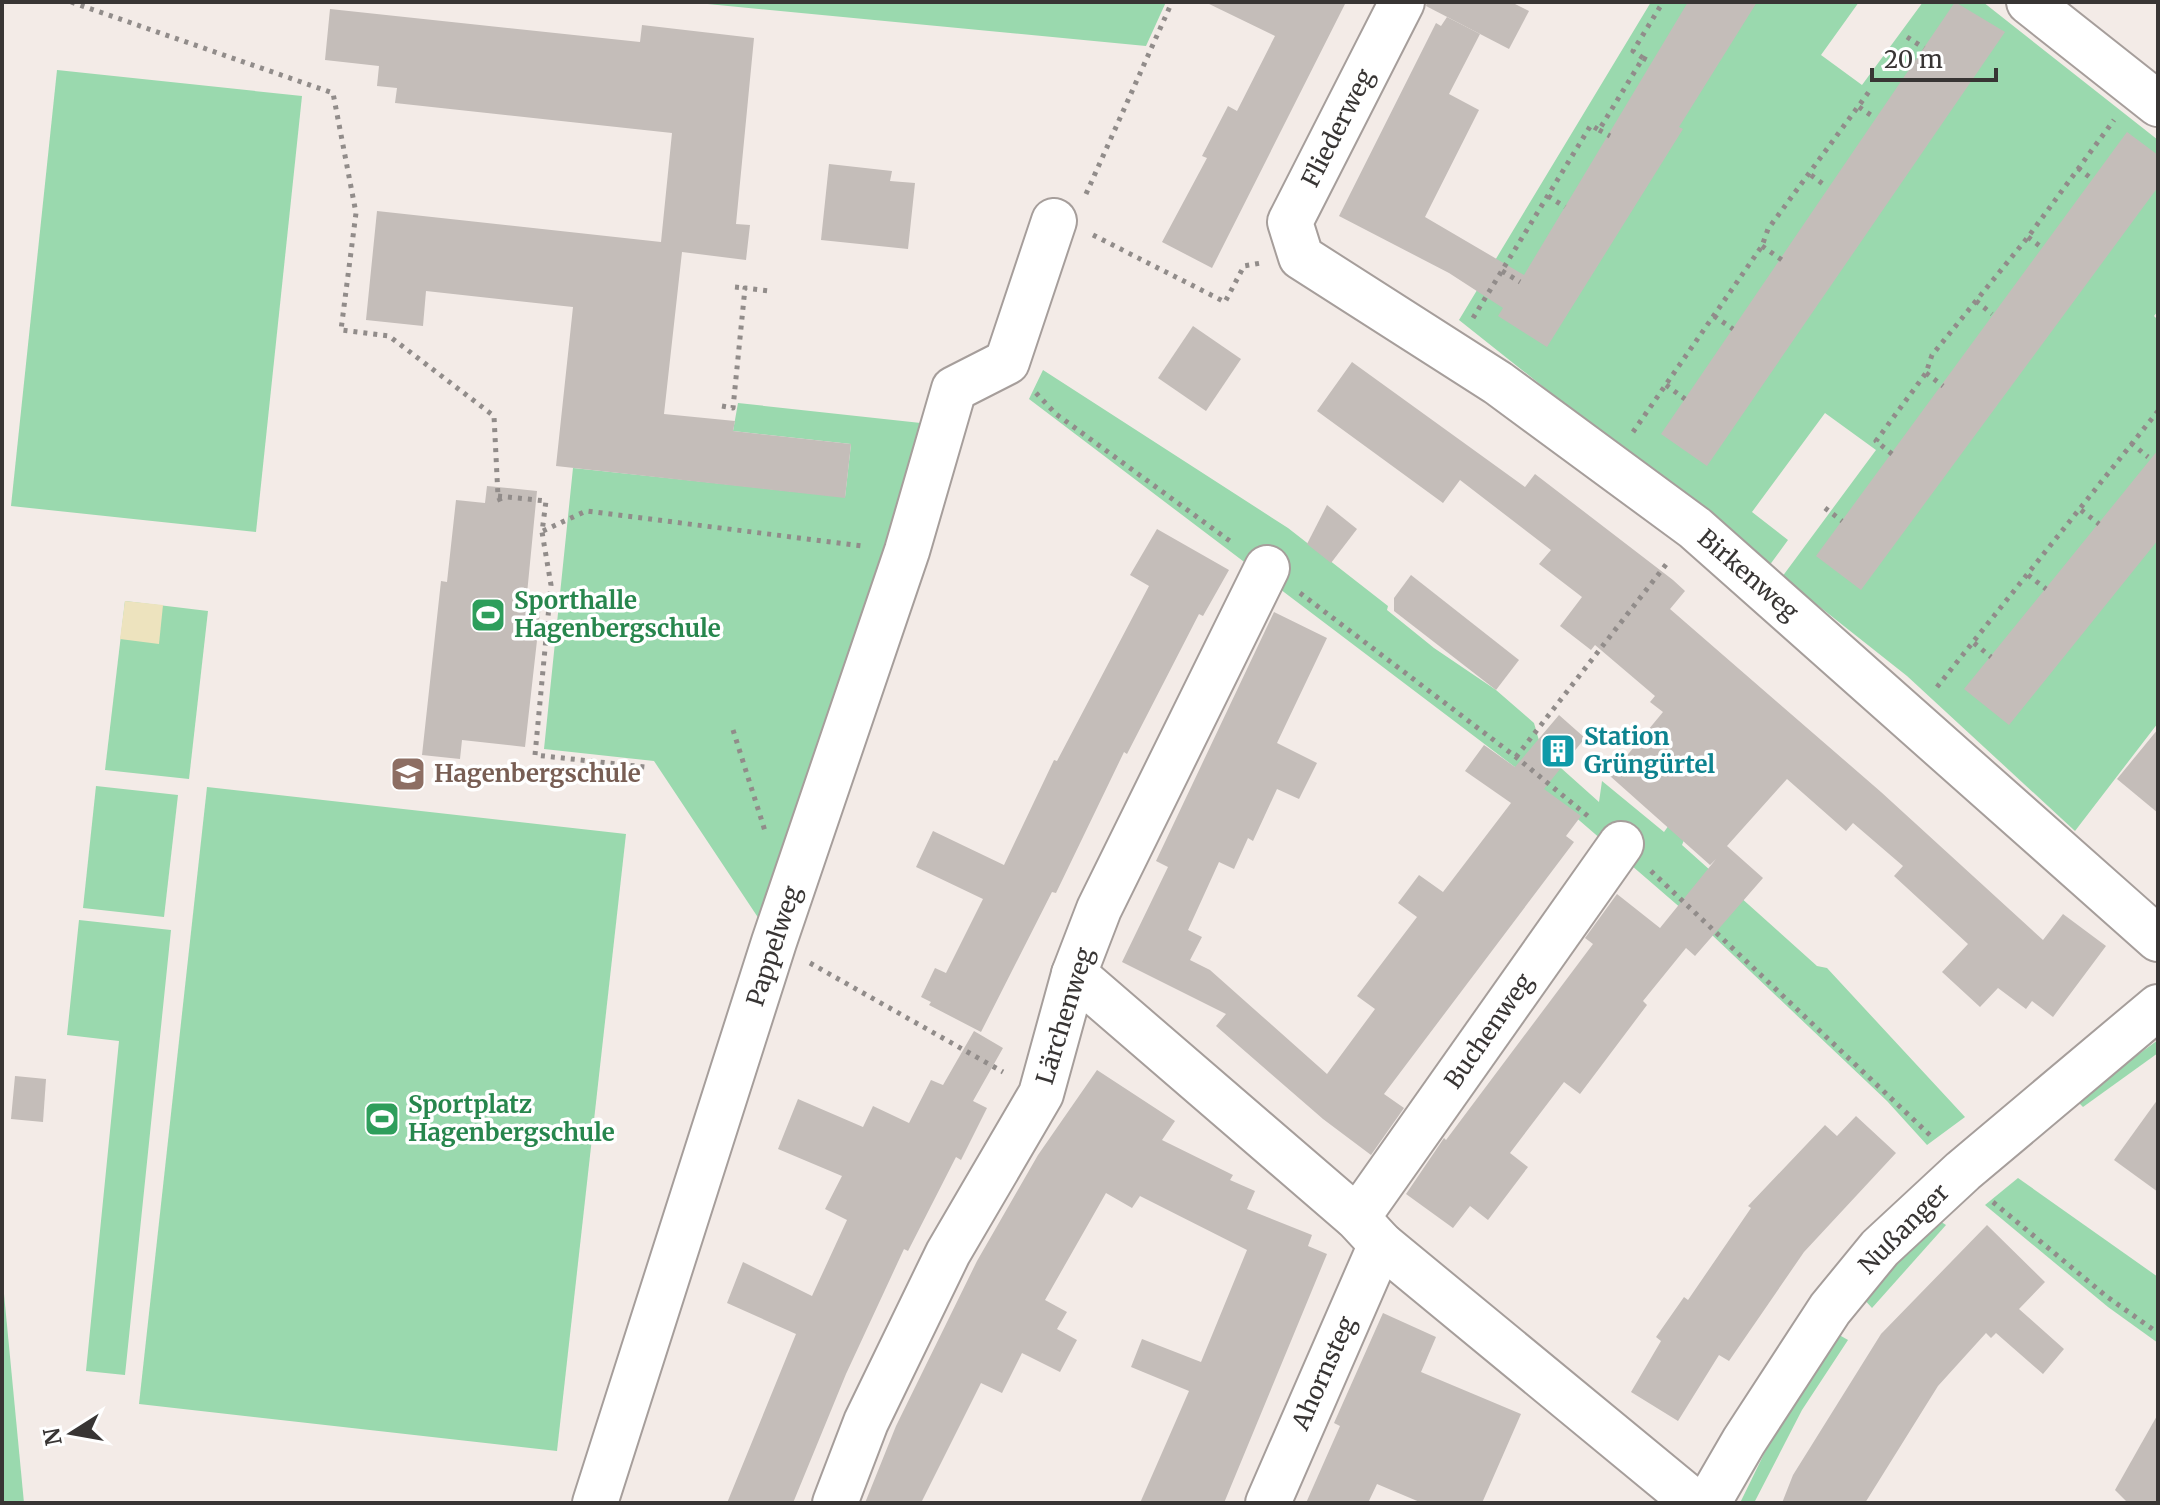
<svg xmlns="http://www.w3.org/2000/svg" width="2160" height="1505" font-family="Merriweather,serif">
	<style>
		.green { fill: #9ad9ae }
		.sand { fill: #ede3be }
		.building { fill: #c4bdb9 }
		.lines { fill: none; stroke-linecap: round; stroke-linejoin: round }
		.minor-casing { stroke: #a69e9b; stroke-width: 48 }
		.path { stroke: #918c8a; stroke-width: 5; stroke-dasharray: 4 6; stroke-linecap: butt }
		.minor { stroke: #fff; stroke-width: 44 }
		.labels { text-anchor: middle; stroke-width: 7; stroke-linejoin: round; paint-order: stroke }
		.street-label { font-size: 24px; fill: #383534; stroke: #fff }
		.leisure-label { font-size: 24px; font-weight: bold; fill: #27864d; stroke: #fff; text-anchor: start }
		.culture-label { font-size: 24px; font-weight: bold; fill: #0d838f; stroke: #fff; text-anchor: start }
		.education-label { font-size: 24px; font-weight: bold; fill: #785e54; stroke: #fff; text-anchor: start }
	</style>
	<rect width="100%" height="100%" fill="#f3ebe7"/>
	<g class="green">
		<polygon points="687,2 1166,2 1146,46"/>
		<polygon points="1651,2 1859,2 1821,55 1862,85 1923,2 1983,2 2158,140 2158,311 2154,316 2158,320 2158,723 2075,831 1907,676 1782,577 1876,450 1825,413 1752,512 1788,540 1769,566 1459,320"/>
		<polygon points="57,70 302,96 256,532 11,506"/>
		<polygon points="1043,370 1288,528 1388,606 1387,610 1434,648 1496,690 1534,723 1542,751 1599,802 1602,781 1664,832 1669,825 1684,840 1682,845 1817,966 1827,968 1965,1117 1927,1145 1887,1101 1712,935 1536,783 1029,399"/>
		<polygon points="738,403 930,424 761,922 654,761 544,749 573,468 845,497 851,444 733,431"/>
		<polygon points="125,601 208,611 189,779 105,770"/>
		<polygon points="96,786 178,795 164,917 83,908"/>
		<polygon points="207,787 626,834 557,1451 139,1404"/>
		<polygon points="79,920 171,930 125,1375 86,1371 119,1041 67,1035"/>
		<polygon points="2158,1040 2158,1053 2083,1107 2076,1100"/>
		<polygon points="2018,1178 2158,1277 2158,1343 2108,1307 1985,1205"/>
		<polygon points="1935,1218 1946,1225 1872,1308 1863,1298"/>
		<polygon points="2,1273 24,1503 2,1503"/>
		<polygon points="1834,1332 1848,1340 1802,1410 1754,1503 1740,1503 1789,1403"/>
	</g>
	<polygon class="sand" points="125,601 163,605 159,644 120,639"/>
	<g class="building">
		<polygon points="1205,2 1346,2 1212,268 1162,242 1207,158 1202,156 1228,106 1237,111 1275,36"/>
		<polygon points="1427,2 1511,2 1529,11 1509,49 1426,6"/>
		<polygon points="1688,2 1757,2 1679,127 1683,129 1547,347 1498,316 1503,308 1449,273 1339,216 1436,23 1441,26 1447,17 1480,34 1449,94 1479,110 1425,217 1524,275"/>
		<polygon points="1955,2 2005,32 1707,466 1661,434"/>
		<polygon points="330,9 640,42 642,25 754,38 736,224 750,225 746,260 682,252 664,414 735,421 733,431 851,444 845,498 556,466 573,307 426,291 423,326 366,320 377,211 661,242 672,133 395,103 397,88 377,86 379,66 325,60"/>
		<polygon points="2127,132 2158,155 2158,187 1861,590 1816,556"/>
		<polygon points="829,164 892,171 890,181 915,183 908,249 821,240"/>
		<polygon points="1193,326 1241,359 1206,411 1158,378"/>
		<polygon points="1352,362 1525,487 1535,474 1673,580 1685,591 1670,609 1881,792 2043,940 2063,914 2106,946 2053,1017 2032,1001 2026,1009 1998,988 1980,1007 1942,972 1968,944 1894,876 1903,866 1853,823 1846,831 1787,779 1727,846 1763,878 1695,956 1686,948 1643,1001 1647,1005 1580,1094 1564,1082 1510,1153 1528,1167 1488,1220 1470,1206 1453,1228 1406,1194 1444,1138 1446,1140 1593,944 1585,938 1617,894 1660,928 1716,859 1710,865 1610,776 1663,712 1650,702 1655,696 1595,645 1591,650 1560,626 1582,597 1539,564 1551,550 1460,480 1443,503 1317,411"/>
		<polygon points="2158,450 2158,540 2009,725 1964,689"/>
		<polygon points="487,486 537,491 527,594 542,596 525,747 462,740 460,759 422,755 441,581 447,582 456,500 485,503"/>
		<polygon points="1327,505 1357,529 1331,563 1307,544"/>
		<polygon points="1157,529 1229,570 1203,616 1199,614 1127,754 1124,752 1056,893 1052,892 981,1032 929,1005 931,1002 921,997 935,968 946,973 983,899 916,867 933,831 1004,865 1054,760 1057,761 1149,586 1130,575"/>
		<polygon points="1411,575 1519,660 1496,690 1394,611 1394,598"/>
		<polygon points="1274,612 1327,638 1277,743 1317,763 1299,799 1277,789 1253,841 1248,838 1234,869 1219,862 1188,930 1202,937 1190,960 1210,970 1327,1074 1375,1009 1357,996 1417,917 1398,903 1419,875 1443,892 1511,803 1465,771 1484,745 1515,767 1559,715 1585,738 1544,789 1581,816 1566,836 1574,842 1384,1094 1404,1108 1371,1155 1323,1119 1216,1026 1226,1014 1122,962 1168,867 1156,861"/>
		<polygon points="2158,729 2158,813 2117,779"/>
		<polygon points="974,1031 1003,1048 973,1101 987,1108 961,1160 956,1157 908,1251 904,1249 846,1374 793,1503 727,1503 796,1334 727,1303 743,1262 812,1296 847,1220 825,1209 842,1176 778,1149 798,1099 863,1127 873,1106 909,1123 931,1080 943,1085"/>
		<polygon points="1097,1070 1175,1121 1162,1140 1233,1175 1230,1180 1255,1191 1247,1209 1312,1235 1308,1246 1327,1254 1224,1503 1140,1503 1189,1391 1131,1367 1142,1339 1201,1362 1247,1250 1140,1196 1132,1208 1106,1193 1045,1300 1067,1312 1057,1329 1077,1340 1060,1372 1022,1353 1002,1393 981,1383 921,1503 865,1503 896,1426 977,1261 1038,1155"/>
		<polygon points="15,1076 46,1079 43,1122 11,1119"/>
		<polygon points="2158,1099 2158,1192 2114,1160"/>
		<polygon points="1856,1116 1896,1153 1804,1252 1729,1361 1719,1355 1678,1421 1631,1392 1661,1341 1656,1337 1684,1297 1688,1300 1751,1208 1748,1206 1825,1125 1837,1136"/>
		<polygon points="1987,1225 2045,1282 2019,1309 2064,1349 2043,1374 1996,1333 1991,1338 1986,1333 1938,1386 1865,1503 1782,1503 1793,1475 1881,1334"/>
		<polygon points="1383,1313 1436,1337 1421,1372 1521,1414 1482,1503 1422,1503 1377,1484 1368,1503 1306,1503 1340,1426 1334,1423"/>
		<polygon points="2158,1414 2158,1503 2128,1503 2115,1490"/>
	</g>
	<g class="lines">
		<defs>
			<g id="minor">
				<polyline points="1402,2 1290,222 1301,257 1498,383 1695,528 2158,939"/>
				<polyline points="2029,2 2158,104"/>
				<polyline points="1074,974 1357,1218 1381,1244 1695,1503"/>
				<polyline points="1357,1218 1621,844"/>
				<polyline points="595,1503 774,942 907,551 954,389 1007,362 1054,221"/>
				<polyline points="835,1503 866,1422 948,1253 1041,1094 1074,974 1099,909 1267,568"/>
				<polyline points="1268,1503 1381,1244"/>
				<polyline points="1708,1503 1744,1441 1830,1309 1880,1248 1963,1171 2158,1007"/>
			</g>
		</defs>
		<use href="#minor" class="minor-casing"/>
		<g class="path">
			<polyline points="71,2 333,93 356,213 341,330 389,336 494,416 498,496 502,505"/>
			<polyline points="1907,37 1924,48"/>
			<polyline points="1643,58 1651,62"/>
			<polyline points="1859,107 1875,118"/>
			<polyline points="1599,130 1610,136"/>
			<polyline points="2078,168 2092,179"/>
			<polyline points="1811,175 1827,187"/>
			<polyline points="1086,194 1172,2"/>
			<polyline points="1548,196 1565,207"/>
			<polyline points="1093,235 1225,302 1244,266 1261,263"/>
			<polyline points="2028,237 2041,247"/>
			<polyline points="1762,246 1782,260"/>
			<polyline points="1502,271 1520,282"/>
			<polyline points="735,287 745,288"/>
			<polyline points="1976,301 1992,314"/>
			<polyline points="1714,316 1733,329"/>
			<polyline points="1473,318 1591,125 1599,130 1643,58 1633,51 1663,2"/>
			<polyline points="1926,373 1943,386"/>
			<polyline points="1666,385 1685,399"/>
			<polyline points="1036,393 1056,414 1234,544"/>
			<polyline points="722,406 733,408 745,288 770,291"/>
			<polyline points="1633,432 1762,246 1768,229 1871,89"/>
			<polyline points="2131,443 2148,457"/>
			<polyline points="1892,454 1876,441 1926,373 1932,355 2028,237 2114,120"/>
			<polyline points="498,496 546,501 542,532 551,585 535,755 645,767"/>
			<polyline points="1825,508 1842,521"/>
			<polyline points="2081,510 2099,524"/>
			<polyline points="543,531 586,511 863,546"/>
			<polyline points="2028,575 2046,589"/>
			<polyline points="1300,593 1516,757 1589,817"/>
			<polyline points="1974,643 1991,657"/>
			<polyline points="1937,687 2158,411"/>
			<polyline points="733,730 765,831"/>
			<polyline points="1516,757 1668,562"/>
			<polyline points="1651,871 1934,1139"/>
			<polyline points="810,963 1003,1072"/>
			<polyline points="1993,1202 2106,1296 2158,1333"/>
		</g>
		<use href="#minor" class="minor"/>
	</g>
	<defs>
		<symbol id="stadium-square" viewBox="-11 -11 22 22"><rect x="-9" y="-9" width="18" height="18" rx="4" fill="#2e9e5b" stroke="#fff"/><path d="M0-5a6.5 5 0 1 0 0 10a6.5 5 0 1 0 0-10ZM-3.5-1.8h7v3.6h-7Z" fill="#fff"/></symbol>
		<symbol id="building-square" viewBox="-11 -11 22 22"><rect x="-9" y="-9" width="18" height="18" rx="4" fill="#0f9aa8" stroke="#fff"/><path d="M-4-6H4V6H1V3H-1V6H-4ZM-2.5-4.3h1.7v1.8h-1.7ZM.8-4.3h1.7v1.8H.8ZM-2.5-1h1.7V.8h-1.7ZM.8-1h1.7V.8H.8Z" fill="#fff"/></symbol>
		<symbol id="school-square" viewBox="-11 -11 22 22"><rect x="-9" y="-9" width="18" height="18" rx="4" fill="#8d6e63" stroke="#fff"/><path d="M0-5L7-2L0 1L-7-2ZM-4 1L0 2.5L4 1V4Q0 6-4 4Z" fill="#fff"/></symbol>
	</defs>
	<g fill-rule="evenodd">
		<use href="#stadium-square" x="468" y="595" width="40" height="40"/>
		<use href="#building-square" x="1538" y="731" width="40" height="40"/>
		<use href="#school-square" x="388" y="754" width="40" height="40"/>
		<use href="#stadium-square" x="362" y="1099" width="40" height="40"/>
	</g>
	<g class="labels">
		<g class="street-label">
			<text transform="translate(1338 128) rotate(-63)" y="8">Fliederweg</text>
			<text transform="translate(1748 575) rotate(41)" y="8">Birkenweg</text>
			<text transform="translate(774 946) rotate(-72)" y="8">Pappelweg</text>
			<text transform="translate(1065 1016) rotate(-73)" y="8">Lärchenweg</text>
			<text transform="translate(1489 1031) rotate(-55)" y="8">Buchenweg</text>
			<text transform="translate(1904 1229) rotate(-45)" y="8">Nußanger</text>
			<text transform="translate(1324 1373) rotate(-66)" y="8">Ahornsteg</text>
		</g>
		<g class="leisure-label">
			<text x="514" y="609">Sporthalle<tspan x="514" dy="28">Hagenbergschule</tspan></text>
			<text x="408" y="1113">Sportplatz<tspan x="408" dy="28">Hagenbergschule</tspan></text>
		</g>
		<g class="culture-label">
			<text x="1584" y="745">Station<tspan x="1584" dy="28">Grüngürtel</tspan></text>
		</g>
		<g class="education-label">
			<text x="434" y="782">Hagenbergschule</text>
		</g>
	</g>
	<rect width="2160" height="1505" fill="none" stroke="#383534" stroke-width="8"/>
	<g transform="translate(72 1433) rotate(259)" stroke="#ffffff" stroke-width="6" paint-order="stroke">
	<path d="M0-6L14 30L0 20L-14 30Z" fill="#383534"/>
	<text y="-12" font-size="22" font-weight="bold" text-anchor="middle" fill="#383534">N</text>
	</g>
	<path d="M1872 68v12h124v-12" fill="none" stroke="#383534" stroke-width="4"/>
	<text x="1884" y="68" font-size="24" fill="#383534" stroke="#ffffff" stroke-width="6" paint-order="stroke">20 m</text>
</svg>
